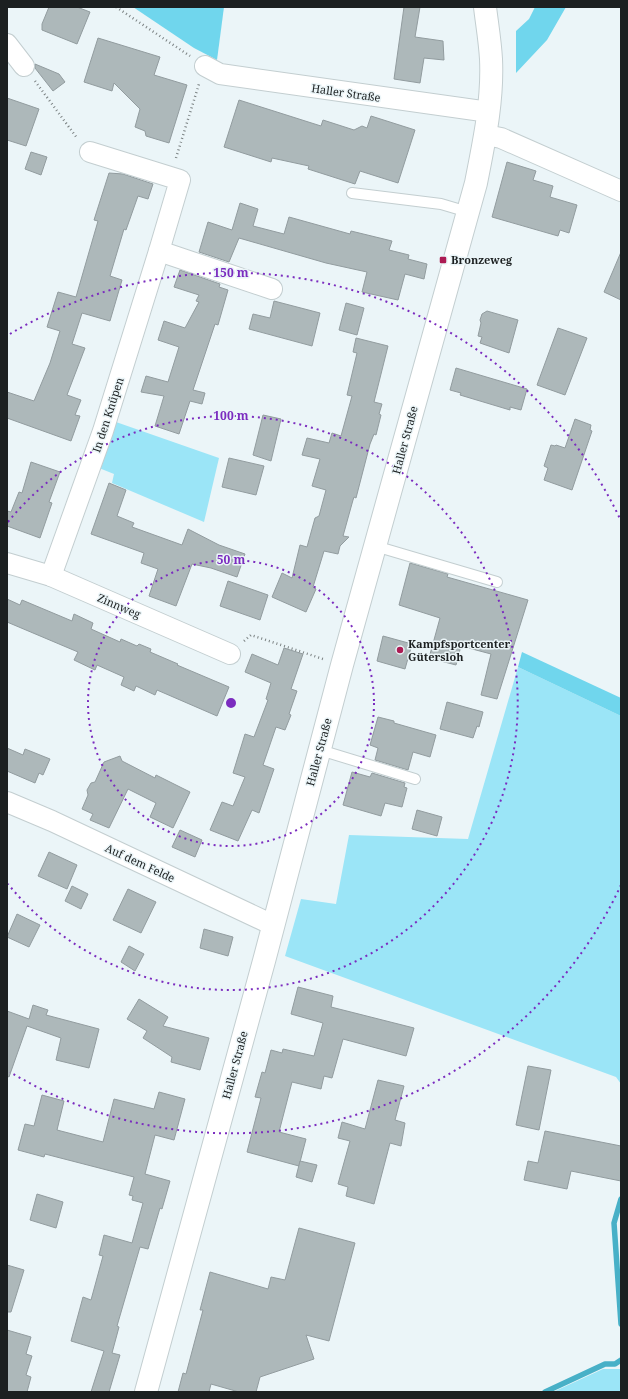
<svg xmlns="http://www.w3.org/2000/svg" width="628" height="1399" font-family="'Noto Serif',serif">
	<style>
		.green { fill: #9be5f7 }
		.forest { fill: #70d6ed }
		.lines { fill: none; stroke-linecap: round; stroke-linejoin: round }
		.stream { stroke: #48b0c7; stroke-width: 5.5 }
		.building { fill: #adb8ba; stroke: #929c9f }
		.lane-casing { stroke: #c3ced0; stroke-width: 12 }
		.street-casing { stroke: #c3ced0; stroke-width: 22 }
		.secondary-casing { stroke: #c3ced0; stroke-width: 24 }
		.path { stroke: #7c8384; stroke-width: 2.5; stroke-dasharray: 1 3; stroke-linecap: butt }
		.lane { stroke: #fff; stroke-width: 10 }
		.street { stroke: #fff; stroke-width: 20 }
		.secondary { stroke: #fff; stroke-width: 22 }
		.ring { fill: none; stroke: #7b2cbf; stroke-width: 2; stroke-dasharray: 2 4 }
		.poi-dot { fill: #ac1b53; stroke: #ebf5f8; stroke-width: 1.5 }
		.labels { text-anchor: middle; stroke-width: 3; stroke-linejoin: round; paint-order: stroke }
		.street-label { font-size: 11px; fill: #1c2021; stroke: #ebf5f8 }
		.poi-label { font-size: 11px; font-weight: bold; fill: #1c2021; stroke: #ebf5f8; text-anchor: start }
		.centre { fill: #7b2cbf; stroke: #ebf5f8; stroke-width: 2 }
		.ring-label { font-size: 12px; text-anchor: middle; font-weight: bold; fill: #7b2cbf; stroke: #ebf5f8; stroke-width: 3; stroke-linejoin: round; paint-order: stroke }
	</style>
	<rect width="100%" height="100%" fill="#ebf5f8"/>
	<g class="green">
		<polygon points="116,422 219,458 204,522 112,483 114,474 99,468"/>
		<polygon points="518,667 621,716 621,1084 616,1077 285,956 301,899 336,904 349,835 468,839"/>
		<polygon points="603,1369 621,1369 621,1392 553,1392"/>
	</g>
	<g class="forest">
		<polygon points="133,7 224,7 217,60 194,48"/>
		<polygon points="535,7 566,7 547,40 516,73 516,31 529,19"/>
		<polygon points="522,652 621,698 621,716 518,667"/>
	</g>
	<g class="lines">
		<g class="stream">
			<polyline points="621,1199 614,1223 621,1324"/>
			<polyline points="545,1392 605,1364 615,1364 621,1360"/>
		</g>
	</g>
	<g class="building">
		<polygon points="49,7 77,7 90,12 77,44 42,30 42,24"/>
		<polygon points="404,7 420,7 415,37 443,41 444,60 424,58 420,83 394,79"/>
		<polygon points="98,38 160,57 154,75 187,85 169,143 146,136 145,131 135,127 140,109 114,83 112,91 84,82"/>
		<polygon points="35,64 59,74 65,82 53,91 35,68"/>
		<polygon points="7,98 39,109 26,146 7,140"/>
		<polygon points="239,100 321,126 323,120 354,130 362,126 367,128 371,116 415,130 398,183 360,171 355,184 308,169 309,166 272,158 271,162 224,147"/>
		<polygon points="31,152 47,157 41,175 25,169"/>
		<polygon points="507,162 536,171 533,180 553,186 550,197 577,205 569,233 560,230 558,236 492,217"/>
		<polygon points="109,173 123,174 153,184 148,199 138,196 126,230 124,229 110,276 122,280 110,321 82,313 72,344 85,348 67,395 81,400 75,415 80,416 71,441 7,418 7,392 34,401 50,363 60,331 47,327 58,292 76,297 98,221 94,220"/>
		<polygon points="240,203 258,209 253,226 284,234 289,217 350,234 351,231 392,241 389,250 409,255 408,259 427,264 424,279 405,274 398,300 362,292 367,272 326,263 239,238 229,262 199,252 208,222 232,230"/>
		<polygon points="621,252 621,300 604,292"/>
		<polygon points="180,270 220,284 219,287 228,290 218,325 215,324 193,390 205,393 202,404 190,401 179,434 155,426 164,396 141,392 146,376 168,382 179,347 158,340 164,321 185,328 199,302 196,301 199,295 174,287"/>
		<polygon points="274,301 320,313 312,346 249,329 253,314 270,318"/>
		<polygon points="346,303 364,308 357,335 339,330"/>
		<polygon points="487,311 518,320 509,353 480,343 482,337 478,336 481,323 480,320 482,314"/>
		<polygon points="558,328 587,338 565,395 537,385"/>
		<polygon points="356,338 388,346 374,402 382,404 379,414 381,415 376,435 374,434 370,444 356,498 354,497 353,500 343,536 349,537 340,546 338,554 324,551 313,587 316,589 306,612 272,597 282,573 292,578 300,545 307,547 315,518 319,516 326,490 312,486 320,459 302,455 307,438 329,443 332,433 341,436 352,396 347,395 357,353 353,352"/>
		<polygon points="456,368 527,389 521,410 510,407 510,410 460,395 461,393 450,390"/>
		<polygon points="263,415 281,419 271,461 253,455"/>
		<polygon points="575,419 591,425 590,430 592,431 572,490 544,480 548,468 544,466 551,445 555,446 556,445 565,448"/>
		<polygon points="229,458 264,466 256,495 222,487"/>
		<polygon points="31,462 60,472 49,502 52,503 40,538 7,526 7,511 11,512 19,492 22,493"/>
		<polygon points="109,483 126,490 117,516 134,523 132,527 182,545 188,529 219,545 245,554 237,577 211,568 192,564 176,606 149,596 158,569 141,563 144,553 91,534"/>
		<polygon points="410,563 448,574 447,577 528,600 497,699 481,695 491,654 461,646 456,665 429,658 440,618 399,605"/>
		<polygon points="228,581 268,595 260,620 220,606"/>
		<polygon points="7,599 20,605 22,600 72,621 74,614 93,623 91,629 120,642 121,639 137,646 139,644 151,649 150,652 178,664 177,665 229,687 217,716 157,690 155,695 136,686 134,691 121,685 124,677 97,665 95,670 74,660 78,652 7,622"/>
		<polygon points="383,636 412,644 405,669 377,661"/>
		<polygon points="284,648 303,654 291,689 297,691 289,714 291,715 285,730 276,727 263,765 274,769 259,813 252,810 238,841 210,830 222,802 233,806 245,777 233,773 245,734 254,737 268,700 266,699 271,683 245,672 252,654 278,665"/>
		<polygon points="447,702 483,712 479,727 477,726 473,738 440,729"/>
		<polygon points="378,717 394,721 394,723 436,735 430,757 413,752 408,770 375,760 378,748 370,745"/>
		<polygon points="7,748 23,755 25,749 50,759 43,775 39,773 35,783 7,771"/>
		<polygon points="120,756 122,761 155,778 156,775 190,792 173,828 150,817 156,803 128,789 109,828 90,820 93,814 82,809 88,795 87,790 91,783 95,782 104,762"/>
		<polygon points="352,772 370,777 372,773 405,783 404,787 407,788 402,807 385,803 381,816 343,805"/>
		<polygon points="417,810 442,817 437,836 412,829"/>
		<polygon points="180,830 202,840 195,857 172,847"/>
		<polygon points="49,852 77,865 67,889 38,876"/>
		<polygon points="72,886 88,894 81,909 65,901"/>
		<polygon points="128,889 156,902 141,933 113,920"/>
		<polygon points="17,914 40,925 29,947 7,937"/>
		<polygon points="204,929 233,937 228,956 200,948"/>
		<polygon points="129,946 144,954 135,971 121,962"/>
		<polygon points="298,987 333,996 331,1007 414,1028 406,1056 343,1039 332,1078 324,1076 321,1089 292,1082 279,1132 306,1139 299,1166 247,1152 261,1098 255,1097 262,1072 265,1073 271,1050 282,1053 283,1049 314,1056 323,1023 291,1014"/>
		<polygon points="139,999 168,1017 163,1026 209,1038 200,1070 171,1062 172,1057 143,1038 147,1031 127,1019"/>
		<polygon points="33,1005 48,1010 46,1015 99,1029 89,1068 56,1060 61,1038 27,1026 9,1077 7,1076 7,1011 29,1019"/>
		<polygon points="528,1066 551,1070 539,1130 516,1125"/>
		<polygon points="378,1080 404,1086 395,1120 405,1123 401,1146 390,1143 374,1204 346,1196 348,1187 338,1184 350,1141 338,1138 342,1122 365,1129"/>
		<polygon points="159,1092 185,1099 174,1140 155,1135 145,1174 170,1181 162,1209 160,1208 148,1249 140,1247 117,1326 119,1327 112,1353 120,1355 109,1392 91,1392 104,1351 71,1341 83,1297 91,1300 103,1256 99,1255 104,1235 132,1243 143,1203 132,1200 133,1196 129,1195 134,1177 45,1154 44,1157 18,1150 25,1124 34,1126 42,1095 64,1101 57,1130 103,1142 114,1099 154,1109"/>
		<polygon points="545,1131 621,1146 621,1181 571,1171 567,1189 524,1180 528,1161 538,1163"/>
		<polygon points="300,1161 317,1165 312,1182 296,1177"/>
		<polygon points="37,1194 63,1202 56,1228 30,1220"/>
		<polygon points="299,1228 355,1243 329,1341 306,1335 314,1359 260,1377 256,1392 239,1392 211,1384 209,1392 178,1392 183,1373 186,1374 203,1310 200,1310 210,1272 268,1289 271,1277 285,1280"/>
		<polygon points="7,1265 24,1270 11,1312 7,1312"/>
		<polygon points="7,1330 31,1337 26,1354 32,1356 26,1375 31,1377 27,1392 7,1392"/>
	</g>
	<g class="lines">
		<defs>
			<g id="lane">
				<polyline points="352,193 441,204 468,212"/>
				<polyline points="375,546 497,582"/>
				<polyline points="320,750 415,779"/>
			</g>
			<g id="street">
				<polyline points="7,44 24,66"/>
				<polyline points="205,66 220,74 489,112"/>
				<polyline points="486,135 501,138 621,191"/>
				<polyline points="159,251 272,289"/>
				<polyline points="7,563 51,576 230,654"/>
				<polyline points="51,576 103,431 159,251 180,180 90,152"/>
				<polyline points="7,802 52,821 273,925"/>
			</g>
			<path id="secondary" d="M146,1392L264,961L342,665L476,183C484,142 493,101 491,59C490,41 487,24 485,7"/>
		</defs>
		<use href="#lane" class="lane-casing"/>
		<use href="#street" class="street-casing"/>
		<use href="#secondary" class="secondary-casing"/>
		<g class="path">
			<polyline points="116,7 190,56"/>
			<polyline points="35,81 77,138"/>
			<polyline points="176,158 199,84"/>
			<polyline points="244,641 251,635 323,659"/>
		</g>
		<use href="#lane" class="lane"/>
		<use href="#street" class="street"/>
		<use href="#secondary" class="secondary"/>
	</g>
	<g class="ring">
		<circle cx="231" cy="703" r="143"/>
		<path d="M8 522A287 287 0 1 1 8 884"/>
		<path d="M621 885A430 430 0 0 1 10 1072M10 334A430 430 0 0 1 621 521"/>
	</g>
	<g class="poi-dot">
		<rect x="439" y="256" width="8" height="8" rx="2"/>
		<circle cx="400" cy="650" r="4"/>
	</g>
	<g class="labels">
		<g class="street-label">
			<text transform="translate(346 93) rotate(8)" y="4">Haller Straße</text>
			<text transform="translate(108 415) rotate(-72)" y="4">In den Knüpen</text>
			<text transform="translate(405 440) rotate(-75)" y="4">Haller Straße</text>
			<text transform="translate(119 606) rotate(23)" y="4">Zinnweg</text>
			<text transform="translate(319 752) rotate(-75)" y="4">Haller Straße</text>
			<text transform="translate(140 863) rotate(25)" y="4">Auf dem Felde</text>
			<text transform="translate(235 1065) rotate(-75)" y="4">Haller Straße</text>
		</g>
		<g class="poi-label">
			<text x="451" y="264">Bronzeweg</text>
			<text x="408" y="648">Kampfsportcenter<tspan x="408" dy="13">Gütersloh</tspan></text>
		</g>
	</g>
	<circle cx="231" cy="703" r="6" class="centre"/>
	<g class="ring-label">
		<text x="231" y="277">150 m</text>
		<text x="231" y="420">100 m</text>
		<text x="231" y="564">50 m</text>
	</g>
	<rect width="628" height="1399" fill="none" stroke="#1c2021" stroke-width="16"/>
</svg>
